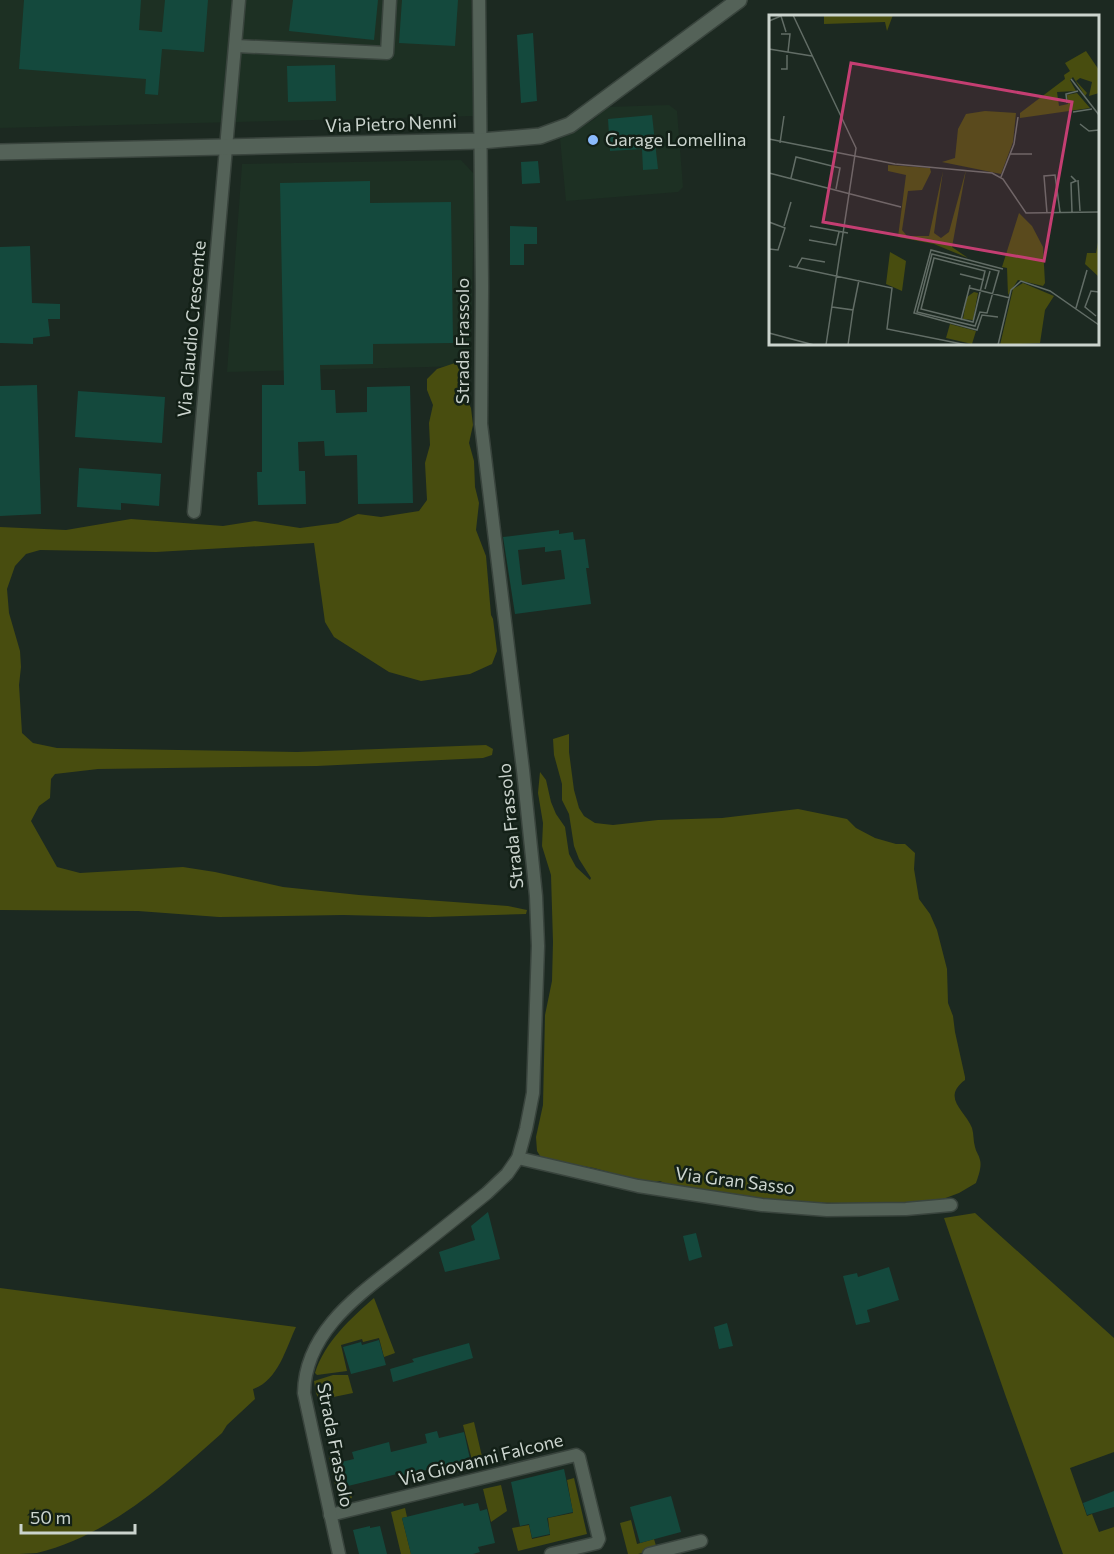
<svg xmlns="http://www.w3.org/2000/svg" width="1114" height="1554" font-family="Commissioner,sans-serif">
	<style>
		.built { fill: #1d3023 }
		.green { fill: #484d0f }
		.building { fill: #14493d; fill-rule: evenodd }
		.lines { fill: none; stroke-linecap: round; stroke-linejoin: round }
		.minor-casing { stroke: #39443d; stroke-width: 15 }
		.tertiary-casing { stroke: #39443d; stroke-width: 18 }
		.minor { stroke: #546258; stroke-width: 12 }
		.tertiary { stroke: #546258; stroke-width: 15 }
		.poi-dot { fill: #8abafc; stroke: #132017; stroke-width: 2 }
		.labels { text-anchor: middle; stroke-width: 5; stroke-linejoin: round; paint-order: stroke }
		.street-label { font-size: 18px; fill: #cbd4ce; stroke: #132017 }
		.poi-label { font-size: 18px; fill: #cbd4ce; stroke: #132017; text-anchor: start }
		.inset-road { fill: none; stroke: #626d66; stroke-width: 1.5 }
		.view { fill: #c43e72; fill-opacity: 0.15; stroke: #c43e72; stroke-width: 3 }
		.inset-edge { fill: none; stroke: #cbd4ce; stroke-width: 3 }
	</style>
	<rect width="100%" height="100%" fill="#1c2921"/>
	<g class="built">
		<polygon points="0,0 471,0 473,116 0,128"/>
		<polygon points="669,105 677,111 683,187 678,192 566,201 560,139 595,119 606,107"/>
		<polygon points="461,160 475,175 470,366 227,372 242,164"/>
	</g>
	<g class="green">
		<polygon points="455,363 464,373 462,391 471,408 473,425 469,443 474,461 475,487 479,503 476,530 486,556 491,615 493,619 497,651 492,664 470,674 421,681 389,672 334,637 325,622 314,543 156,552 40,550 26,554 15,566 7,589 9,613 20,651 21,667 19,685 22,733 33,743 57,748 297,752 486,745 493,749 492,755 483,758 317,766 98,769 55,774 51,779 50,798 39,806 31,821 57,867 80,873 183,867 215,872 283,887 359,895 508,906 527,910 526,914 430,917 343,915 219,917 138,911 0,910 0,527 66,530 131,519 223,526 255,521 300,528 338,523 358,514 381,517 419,511 427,500 425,463 430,445 429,423 433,405 427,390 427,379 437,369"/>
		<path d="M569,734V752L574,790L579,808L584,816L595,823L613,825L658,820L722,818L798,809L847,819L856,828L875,838L896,844H905L915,853L914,869L919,899L930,914L937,930L947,969L948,1003L953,1016L955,1032L965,1077V1080C941,1098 965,1110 972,1128C974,1134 973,1141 975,1147C976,1152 979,1155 980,1160C982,1167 978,1177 976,1183L959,1193L935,1202L903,1204L773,1202L678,1189L660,1181L648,1183L594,1168L542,1159L537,1151L536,1137L543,1105L545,1015L552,981L553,942L551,875L542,846L543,823L538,793L540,772L546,780L551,802L556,814L565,827L569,854L576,867L590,880L591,878L579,859L574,846L569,814L562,800V784L554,755L553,739Z"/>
		<polygon points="975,1213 1114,1338 1114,1452 1070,1468 1087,1516 1092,1514 1099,1532 1114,1527 1114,1554 1063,1554 1006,1397 944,1218"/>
		<path d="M0,1288L296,1327C286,1348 278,1381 253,1389L255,1399L227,1425L222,1433C167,1482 110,1535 37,1553C26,1554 12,1554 0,1554Z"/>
		<path d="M374,1298L395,1353L384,1357L379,1338L363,1342L362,1339L341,1345L347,1371L317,1375L315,1373C324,1343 351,1318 374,1298Z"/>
		<polygon points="333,1375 348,1375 353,1393 319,1400 316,1393 314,1381"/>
		<polygon points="474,1422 484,1465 454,1473 452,1465 472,1460 463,1425"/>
		<polygon points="339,1455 347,1490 350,1490 352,1498 342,1500 338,1497 329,1458"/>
		<polygon points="574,1478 587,1534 518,1551 512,1528 529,1525 532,1539 550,1535 548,1518 573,1513 567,1480"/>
		<polygon points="501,1485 507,1511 491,1522 483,1489"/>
		<polygon points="405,1508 407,1517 402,1518 411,1554 401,1554 391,1512"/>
		<polygon points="631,1520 637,1544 654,1539 657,1549 638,1554 628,1554 620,1523"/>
	</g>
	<g class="building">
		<polygon points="24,0 141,0 139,30 162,32 165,0 208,0 204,52 162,49 158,95 145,94 146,79 19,69"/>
		<polygon points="293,0 378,0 374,40 289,31"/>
		<polygon points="402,0 458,0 455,46 399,43"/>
		<polygon points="533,33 537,101 521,103 517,35"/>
		<polygon points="335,65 336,101 288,102 287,66"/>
		<polygon points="652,115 658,169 643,170 642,149 610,151 608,119"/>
		<polygon points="538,161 540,183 522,184 521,162"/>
		<polygon points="370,181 370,203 451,202 453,343 373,344 373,364 320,365 321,390 335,390 336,413 367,412 367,387 410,386 413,503 358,504 357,455 325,456 324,441 298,442 299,471 305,471 306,504 258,505 257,472 262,472 262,385 284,385 280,183"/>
		<polygon points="510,226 537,227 537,244 524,244 524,265 510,265"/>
		<polygon points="30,246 32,303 60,304 60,319 48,319 50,336 33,338 33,344 0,343 0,247"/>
		<polygon points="37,385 41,514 0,516 0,386"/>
		<polygon points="78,391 165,397 162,443 75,437"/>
		<polygon points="79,468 161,474 159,506 121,503 121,510 77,507"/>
		<path d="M559,530V534L573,532L574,540L585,539L589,568H586L591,604L515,614L503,537ZM545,547V552L561,550L565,579L522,585L518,550Z"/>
		<polygon points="488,1212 500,1259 445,1272 439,1252 475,1240 471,1226"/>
		<polygon points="696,1233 702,1257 689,1261 683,1236"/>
		<polygon points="889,1267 899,1300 867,1310 870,1322 856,1325 843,1276 857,1273 858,1277"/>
		<polygon points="727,1323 733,1346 719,1349 714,1327"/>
		<polygon points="379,1340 386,1365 351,1374 343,1347 361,1342 362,1345"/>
		<polygon points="469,1343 473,1358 393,1382 390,1369 414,1362 412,1359"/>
		<polygon points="437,1431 439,1438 464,1432 470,1459 398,1477 397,1474 348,1486 341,1462 354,1459 352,1452 389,1442 391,1452 427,1443 425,1434"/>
		<polygon points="564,1469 573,1512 547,1518 550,1534 532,1538 529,1524 520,1526 511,1482"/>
		<polygon points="1114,1491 1114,1507 1087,1515 1083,1503"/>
		<polygon points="671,1496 681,1532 640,1543 630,1507"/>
		<polygon points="463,1503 464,1506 478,1503 480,1511 487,1509 495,1543 478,1547 480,1552 473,1554 411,1554 402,1518"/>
		<polygon points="370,1526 370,1528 380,1526 387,1554 359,1554 353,1530"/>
	</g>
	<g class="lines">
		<defs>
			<g id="minor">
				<polyline points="236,46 387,53 390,0"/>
				<polyline points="194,512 239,0"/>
				<polyline points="518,1158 638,1186 762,1205 827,1210 906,1209 951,1205"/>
				<polyline points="330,1515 576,1455 579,1457 599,1539 597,1543 551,1554"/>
				<path d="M339,1554L304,1393C305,1329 363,1292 408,1256C435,1235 461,1214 487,1193L507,1174L518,1158L526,1129L533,1093L538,946L536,896L523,770L481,424L482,287L479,0"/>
				<polyline points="649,1554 701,1541"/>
			</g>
			<polyline id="tertiary" points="0,152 481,141 540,136 570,125 739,0"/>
		</defs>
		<use href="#minor" class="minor-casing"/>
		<use href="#tertiary" class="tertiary-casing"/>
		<use href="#minor" class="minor"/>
		<use href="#tertiary" class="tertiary"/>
	</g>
	<circle class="poi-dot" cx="593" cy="140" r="6"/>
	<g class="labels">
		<g class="street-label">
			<text transform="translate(391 124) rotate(-2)" y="6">Via Pietro Nenni</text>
			<text transform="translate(192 329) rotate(-85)" y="6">Via Claudio Crescente</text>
			<text transform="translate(463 341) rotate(-90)" y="6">Strada Frassolo</text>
			<text transform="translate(511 826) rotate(-96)" y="6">Strada Frassolo</text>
			<text transform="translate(735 1181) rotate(7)" y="6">Via Gran Sasso</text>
			<text transform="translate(335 1445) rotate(79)" y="6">Strada Frassolo</text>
			<text transform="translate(481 1460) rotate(-14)" y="6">Via Giovanni Falcone</text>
		</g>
		<g class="poi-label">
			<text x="605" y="146">Garage Lomellina</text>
		</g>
	</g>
	<g transform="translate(769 15)">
		<rect width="330" height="330" fill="#1c2921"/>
		<path d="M55,0H124L118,16L116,7L55,9ZM317,36L330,55V78L320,81L323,67L311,63L307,66L318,78L316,81L304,62L301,65L307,76L288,77L290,91L299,89L298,80L308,78L321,93L251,103V98L296,64L295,60L301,56L296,48ZM216,96L247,98L244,127L232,159L173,147L186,143L189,114L197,99ZM119,150L161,153L162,157L153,175L139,176L133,215L138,221H160L174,156L165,218L172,223L180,217L197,155L183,232L199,243L165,229L129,222L137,160L119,156ZM250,198L263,211L274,232L276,268L274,271L249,265L239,280L238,253L233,252ZM330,222V262L316,249L318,238H327ZM121,237L137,246L133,276L117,269ZM254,268L285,281L276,295L271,328L231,330L244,274ZM205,277L209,278L204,305L194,304L198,282ZM181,309L207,316L203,329L177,323Z" fill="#484d0f"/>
		<path class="inset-road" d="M24,0L87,133L57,330M0,6L12,1L17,17M12,19H21L19,37M0,34L43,41M12,54H18V40M302,64L330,100M298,88L297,79L309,76M304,97L323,94M311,109L320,116L330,115M0,124L126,149L223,158L234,164L257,198L330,197M11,128L15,101M241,139H263M0,158L132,192M302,161L307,166L302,168L303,197M232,162L245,129L249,102M22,163L27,142L71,153L67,174M309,165L311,196M278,198L275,161L286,160L291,197M0,207L16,213L9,235L0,234M15,211L22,187M41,211L79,218M40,225L67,230L70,217M163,239L230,256L218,298L211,297L206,311L148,297ZM165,243L216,256L204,307L152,294ZM20,251L123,273L118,314L198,330M28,252L33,243L56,247M191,259L215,265M201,273L241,283M216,274L221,256M63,292L84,295L79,330M307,293L318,255M84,295L90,265M327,301L316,292L322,276L330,277M229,302L213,300L208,315L145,298L162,235L234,254M192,305L201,270M0,318L45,330M229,330L242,275L252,266L281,276L330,310"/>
		<path class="view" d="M82,48L303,87L275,246L54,207Z"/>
		<rect width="330" height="330" class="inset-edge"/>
	</g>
	<path d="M21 1524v9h114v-9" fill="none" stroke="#cbd4ce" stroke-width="3"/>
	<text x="30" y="1524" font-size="18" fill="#cbd4ce" stroke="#132017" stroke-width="4.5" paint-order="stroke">50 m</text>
</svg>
